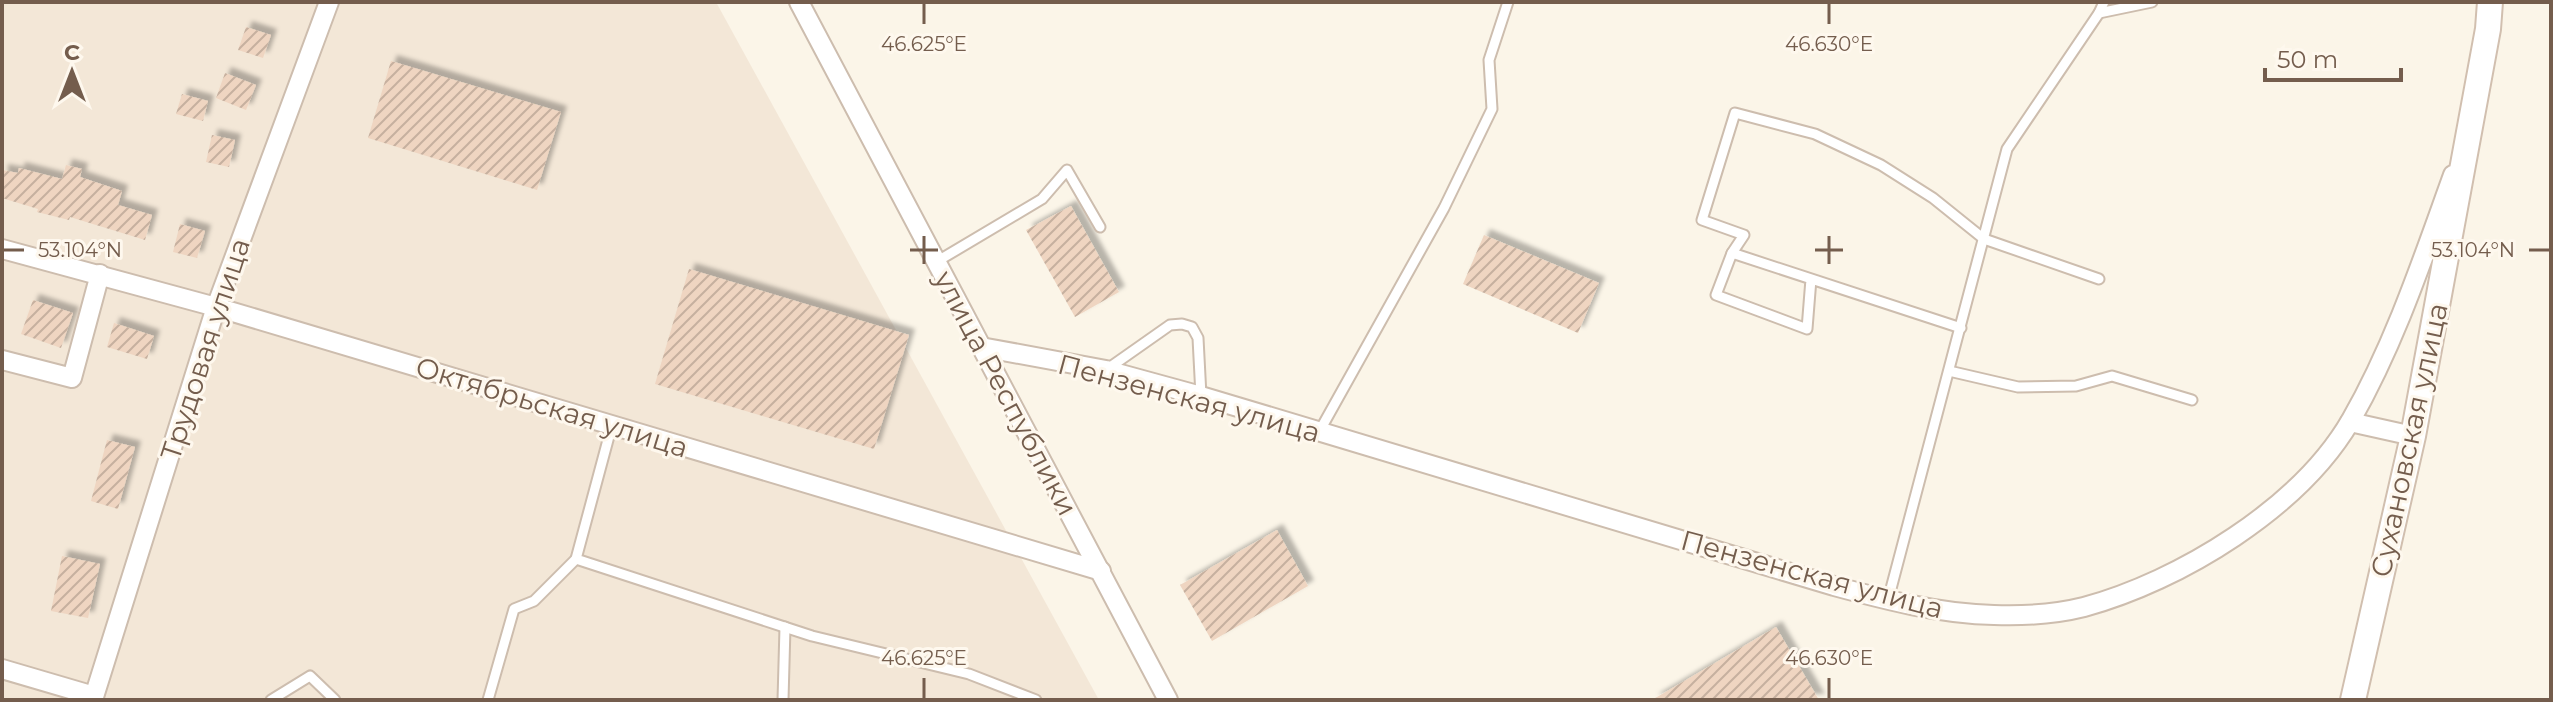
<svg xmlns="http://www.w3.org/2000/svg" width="2553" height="702" font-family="Montserrat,sans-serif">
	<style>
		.residential { fill: #f3e7d7 }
		.building { fill: url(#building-hatch); filter: url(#shadow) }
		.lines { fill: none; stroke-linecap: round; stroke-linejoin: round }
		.lane-casing { stroke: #cdbdae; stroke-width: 13 }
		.street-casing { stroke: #cdbdae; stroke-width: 22 }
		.secondary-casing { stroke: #d1bfaf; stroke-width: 28 }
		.lane { stroke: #fff; stroke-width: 9 }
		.street { stroke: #fff; stroke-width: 18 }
		.secondary { stroke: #fff; stroke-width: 24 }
		.ticks { fill: none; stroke: #745d4d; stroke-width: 3 }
		.labels { text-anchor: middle; stroke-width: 6; stroke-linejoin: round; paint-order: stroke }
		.street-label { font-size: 28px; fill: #745d4d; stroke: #fef8ee }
		.ticks-label { font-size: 20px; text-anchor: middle; fill: #745d4d; stroke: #fef8ee; stroke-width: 6; stroke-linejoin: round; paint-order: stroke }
	</style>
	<defs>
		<pattern id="building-hatch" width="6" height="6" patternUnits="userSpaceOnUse" patternTransform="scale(2)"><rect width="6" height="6" fill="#efd5c1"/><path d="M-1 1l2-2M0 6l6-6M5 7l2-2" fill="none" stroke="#c6b09f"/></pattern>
		<filter id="shadow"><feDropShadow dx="6" dy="-6" stdDeviation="2" flood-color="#0004"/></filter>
	</defs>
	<rect width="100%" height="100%" fill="#fbf5e8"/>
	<polygon class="residential" points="2,2 716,2 1099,700 2,700"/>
	<g class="building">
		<polygon points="246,27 271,35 263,58 238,50"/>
		<polygon points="391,61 561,112 537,190 368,138"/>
		<polygon points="225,73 256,85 246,110 216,98"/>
		<polygon points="182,94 208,101 203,121 176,114"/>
		<polygon points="212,135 235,140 229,167 206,162"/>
		<polygon points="66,165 82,169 80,177 122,191 118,205 152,215 145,240 70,217 69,220 37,212 38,209 2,198 2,170 18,173 19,168 62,179"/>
		<polygon points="1071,206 1119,292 1075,317 1026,230"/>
		<polygon points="180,224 205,231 197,258 173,252"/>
		<polygon points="1484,235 1599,283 1578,333 1463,284"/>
		<polygon points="689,269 909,335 874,449 655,384"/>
		<polygon points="33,300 73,313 61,348 21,334"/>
		<polygon points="114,323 154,336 147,359 107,347"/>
		<polygon points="107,440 135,447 118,509 91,501"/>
		<polygon points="1277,530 1308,586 1212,641 1180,585"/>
		<polygon points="62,556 100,564 88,618 51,611"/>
		<polygon points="1776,627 1819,700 1652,700"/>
	</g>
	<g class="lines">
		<defs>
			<g id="lane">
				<polyline points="2099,13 2152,2"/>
				<polyline points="1732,253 1744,235 1702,220 1735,113 1815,134 1881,165 1933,198 1984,239 2099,279"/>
				<polyline points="936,262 1042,199 1067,170 1100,227"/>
				<polyline points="1811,279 1807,329 1716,295 1732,253 1961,328"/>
				<polyline points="1106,370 1170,325 1182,324 1192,327 1198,338 1201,396"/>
				<polyline points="1949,371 2018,387 2076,386 2112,376 2192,400"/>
				<polyline points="612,425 576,559 812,636 969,674 1036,700"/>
				<polyline points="1319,432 1444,208 1492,109 1489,60 1508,2"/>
				<polyline points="1888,600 2007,149 2099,13 2104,2"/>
				<polyline points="271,700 310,676 335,700"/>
				<polyline points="488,700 514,609 534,601 576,559"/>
				<polyline points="783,700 785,627"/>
			</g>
			<g id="street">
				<polyline points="799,2 1168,700"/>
				<polyline points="2,249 216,307 1101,571"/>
				<path d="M981,347L1106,370L1201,396L1834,586C1886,600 1940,614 1994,615C2023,616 2056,614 2084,607C2180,581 2300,508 2351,420C2395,343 2423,258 2453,175"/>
				<polyline points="2,360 72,378 100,274"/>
				<polyline points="2350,422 2413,436"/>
				<polyline points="2,669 94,696"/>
				<polyline points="93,700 216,307 329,2"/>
			</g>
			<polyline id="secondary" points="2353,700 2413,436 2488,29 2490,2"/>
		</defs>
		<use href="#lane" class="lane-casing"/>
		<use href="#street" class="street-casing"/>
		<use href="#secondary" class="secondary-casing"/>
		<use href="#lane" class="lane"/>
		<use href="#street" class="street"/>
		<use href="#secondary" class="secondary"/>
	</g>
	<path class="ticks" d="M924,4V24M1829,4V24M924,236V264M1829,236V264M4,250H24M910,250H938M1815,250H1843M2529,250H2549M924,678V698M1829,678V698"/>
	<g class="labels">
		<g class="street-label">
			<text transform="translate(205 349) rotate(-72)" y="10">Трудовая улица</text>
			<text transform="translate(1006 393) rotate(62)" y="10">улица Республики</text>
			<text transform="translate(1189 398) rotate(15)" y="10">Пензенская улица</text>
			<text transform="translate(552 407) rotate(17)" y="10">Октябрьская улица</text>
			<text transform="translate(2409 440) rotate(-78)" y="10">Сухановская улица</text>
			<text transform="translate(1812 574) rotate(15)" y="10">Пензенская улица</text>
		</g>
	</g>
	<g class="ticks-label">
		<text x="924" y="51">46.625°E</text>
		<text x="1829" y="51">46.630°E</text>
		<text x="80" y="257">53.104°N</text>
		<text x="2473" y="257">53.104°N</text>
		<text x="924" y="665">46.625°E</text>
		<text x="1829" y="665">46.630°E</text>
	</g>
	<rect width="2553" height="702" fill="none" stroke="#745d4d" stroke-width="8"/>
	<g transform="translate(72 72)" stroke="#fef8ee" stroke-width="6" paint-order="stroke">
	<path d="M0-6L14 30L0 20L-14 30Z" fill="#745d4d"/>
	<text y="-12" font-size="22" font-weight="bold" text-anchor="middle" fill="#745d4d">С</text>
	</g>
	<path d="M2265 68v12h136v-12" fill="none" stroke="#745d4d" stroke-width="4"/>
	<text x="2277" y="68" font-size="24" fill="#745d4d" stroke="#fef8ee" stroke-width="6" paint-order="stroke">50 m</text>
</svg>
